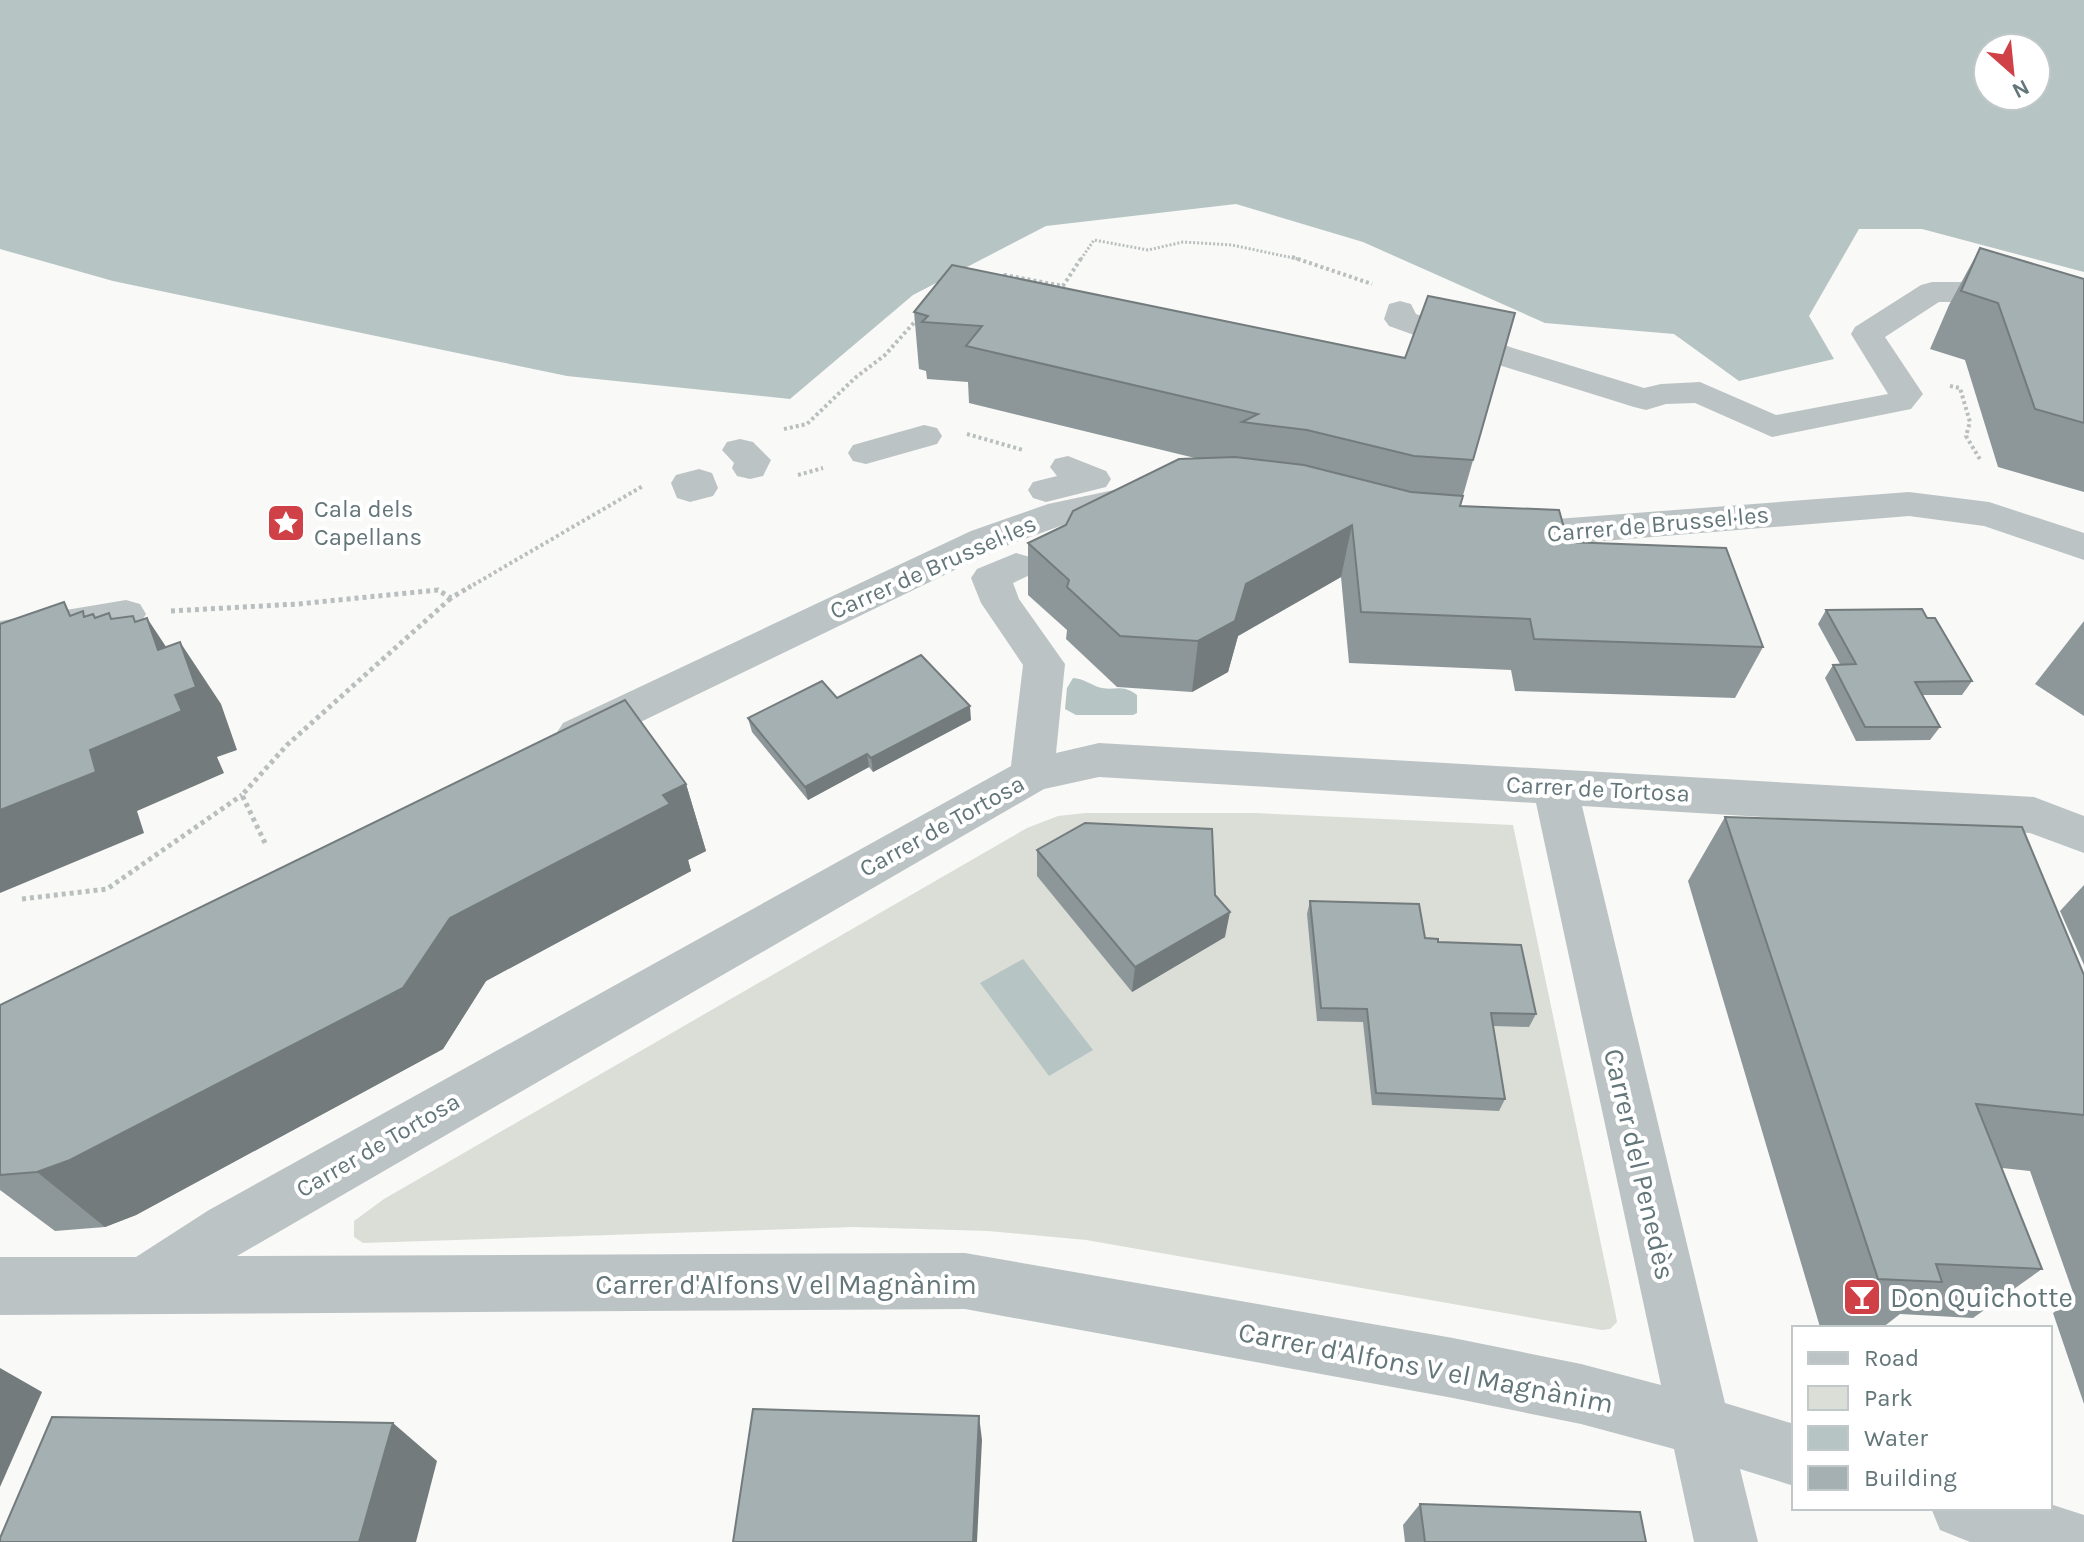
<svg xmlns="http://www.w3.org/2000/svg" width="2084" height="1542" font-family="Karla,sans-serif">
	<style>
		.green { fill: #dbded7 }
		.water { fill: #b6c4c4; fill-rule: evenodd }
		.lines { fill: none; stroke-linecap: round; stroke-linejoin: round }
		.path-far2 { stroke: #b9bebf; stroke-width: 3; stroke-dasharray: 2 2; stroke-linecap: butt }
		.path-far1 { stroke: #b9bebf; stroke-width: 4; stroke-dasharray: 3 3; stroke-linecap: butt }
		.path { stroke: #b9bebf; stroke-width: 5; stroke-dasharray: 4 4; stroke-linecap: butt }
		.street { fill: #bcc3c4; fill-rule: evenodd }
		.wall { fill: #8d9799 }
		.shaded-wall { fill: #737b7d }
		.building { fill: #a4b0b2; stroke: #737b7d; stroke-width: 2 }
		.labels { text-anchor: middle; stroke-width: 8; stroke-linejoin: round; paint-order: stroke }
		.poi-label { font-size: 24px; fill: #637679; stroke: #fff; text-anchor: start }
		.street-label { font-size: 24px; fill: #637679; stroke: #fff }
		.near-street-label { font-size: 28px; fill: #637679; stroke: #fff }
		.near-poi-label { font-size: 28px; fill: #637679; stroke: #fff; text-anchor: start }
	</style>
	<rect width="100%" height="100%" fill="#f9f9f7"/>
	<polygon class="green" points="1086,813 1255,813 1513,825 1615,1311 1617,1322 1610,1329 1602,1330 1086,1240 988,1231 854,1227 363,1243 354,1237 354,1221 384,1199 1027,828 1058,816"/>
	<g class="water">
		<path d="M0,0H2084V272L1922,229H1859L1809,316L1834,359L1739,381L1674,334L1545,323L1363,242L1236,204L1046,226L913,295L790,399L567,376L113,281L0,249ZM1988,48H2036V96H1988Z"/>
		<path d="M1073,678C1084,679 1088,683 1098,687C1113,692 1121,683 1137,695V713L1133,715H1076L1065,709L1067,688Z"/>
		<polygon points="1023,959 1093,1050 1049,1076 980,983"/>
	</g>
	<g class="lines">
		<polyline class="path-far2" points="1081,259 1094,240 1148,250 1183,242 1232,245 1298,259"/>
		<g class="path-far1">
			<polyline points="1292,257 1372,284"/>
			<polyline points="1001,281 1005,275 1063,286 1082,257"/>
			<polyline points="1950,386 1960,388 1970,422 1966,436 1981,461"/>
			<polyline points="784,429 807,424 855,378 885,355 919,317"/>
			<polyline points="967,434 1023,450"/>
			<polyline points="798,475 823,468"/>
			<polyline points="468,588 643,486"/>
		</g>
		<g class="path">
			<polyline points="171,611 298,604 438,590 451,598 471,586"/>
			<polyline points="265,843 242,795 287,745 451,598"/>
			<polyline points="22,899 107,889 242,795"/>
		</g>
		<g class="street">
			<polygon points="1932,282 1966,282 2084,315 2084,335 1965,302 1939,302 1885,337 1923,394 1911,409 1772,437 1695,403 1666,404 1646,410 1634,407 1489,362 1389,326 1384,319 1389,304 1400,301 1411,304 1416,314 1513,348 1644,388 1661,384 1700,382 1776,415 1888,394 1851,334 1855,327 1921,285"/>
			<polygon points="924,425 937,428 942,436 937,444 866,464 853,461 848,453 853,445"/>
			<polygon points="740,439 753,442 771,460 763,476 750,479 737,476 732,468 734,463 722,450 727,442"/>
			<polygon points="1068,456 1106,471 1111,479 1106,487 1046,502 1033,498 1028,490 1033,482 1057,476 1050,467 1055,459"/>
			<polygon points="699,469 712,473 718,488 713,496 690,502 677,498 671,483 676,475"/>
			<polygon points="1142,484 1155,488 1160,496 1155,504 1071,522 998,549 593,745 578,750 563,745 556,734 563,723 971,531 1048,504"/>
			<polygon points="1909,492 1989,502 2084,533 2084,560 1984,526 1909,516 1506,549 1493,545 1487,536 1493,527 1506,523"/>
			<path d="M1016,553L1030,557L1035,566L1030,575L1013,583L1019,599L1065,664L1056,753L1099,743L2034,797L2084,816V853L2030,833L1582,806L1725,1403L1794,1424V1486L1740,1469L1758,1542H1694L1674,1449L1581,1424L1453,1398L965,1309L0,1315V1257H136L209,1210L1011,766L1023,665L981,603L971,578L977,569ZM1099,777L1536,803L1661,1385L1581,1364L1453,1338L965,1253L237,1256L1044,789Z"/>
			<polygon points="126,600 140,604 146,614 140,624 0,649 0,621"/>
			<polygon points="2050,1504 2084,1515 2084,1542 1970,1542 1940,1530 1931,1508 2050,1508"/>
		</g>
	</g>
	<g class="wall">
		<polygon points="1980,248 2084,279 2084,492 1998,467 1965,360 1930,349 1949,305"/>
		<polygon points="914,312 1405,358 1515,313 1460,506 1568,542 1763,647 1735,698 1515,691 1511,670 1349,663 1341,577 1238,636 1228,672 1192,692 1117,687 1066,639 1067,630 1028,595 1028,543 1195,458 969,403 968,382 927,379 926,371 919,369"/>
		<polygon points="1826,610 1927,618 1972,681 1962,695 1923,695 1940,727 1930,740 1856,741 1825,678 1833,665 1840,664 1818,624"/>
		<polygon points="2084,621 2084,716 2035,684"/>
		<polygon points="837,698 971,720 873,772 869,767 808,800 752,732 748,718"/>
		<polygon points="686,784 706,851 688,860 691,871 486,981 443,1049 136,1215 105,1227 55,1231 0,1190 0,1005"/>
		<polygon points="1725,817 2084,975 2084,1404 2053,1313 2075,1298 2030,1171 2002,1168 2042,1269 1973,1318 1900,1314 1882,1328 1820,1327 1688,881"/>
		<polygon points="1037,850 1215,895 1225,937 1132,992 1037,876"/>
		<polygon points="2084,885 2084,965 2060,911"/>
		<polygon points="1310,901 1438,942 1536,1014 1529,1027 1493,1026 1505,1099 1499,1111 1372,1105 1363,1022 1317,1021 1307,914"/>
		<polygon points="1420,1504 1646,1542 1405,1542 1403,1525"/>
	</g>
	<g class="shaded-wall">
		<polygon points="1352,525 1341,577 1238,636 1228,672 1192,692 1198,641 1246,584"/>
		<polygon points="147,618 188,680 180,642 221,704 237,750 217,757 224,773 137,811 144,833 0,893 0,810 90,750 158,650"/>
		<polygon points="970,706 971,720 873,772 871,758"/>
		<polygon points="867,754 869,767 808,800 805,787"/>
		<polygon points="686,784 706,851 688,860 691,871 486,981 443,1049 136,1215 105,1227 37,1172 450,918 663,795"/>
		<polygon points="1230,912 1225,937 1132,992 1135,967"/>
		<polygon points="0,1368 42,1392 0,1487"/>
		<polygon points="979,1416 982,1440 977,1542 973,1542"/>
		<polygon points="393,1423 437,1461 416,1542 359,1542"/>
	</g>
	<g class="building">
		<polygon points="1980,248 2084,279 2084,423 2035,409 1998,303 1961,291"/>
		<polygon points="952,265 1405,358 1428,296 1515,313 1473,460 1414,456 1307,430 1242,422 1258,414 966,346 982,326 922,322 928,316 914,312"/>
		<polygon points="1235,457 1304,465 1411,492 1463,496 1460,506 1559,510 1568,542 1726,548 1763,647 1534,639 1530,619 1361,612 1352,525 1246,584 1235,621 1198,641 1120,636 1067,587 1069,580 1028,543 1066,525 1073,511 1179,459"/>
		<polygon points="64,602 70,616 83,611 84,617 93,614 95,618 109,613 111,619 133,616 135,622 147,618 158,650 180,642 196,687 175,695 182,711 90,750 96,772 0,810 0,624"/>
		<polygon points="1922,609 1927,618 1935,618 1972,681 1915,682 1940,727 1865,727 1833,665 1856,664 1826,610"/>
		<polygon points="921,655 970,706 871,758 867,754 805,787 748,718 822,681 837,698"/>
		<polygon points="625,700 686,784 663,795 670,804 450,918 403,988 70,1160 37,1172 0,1175 0,1005"/>
		<polygon points="1725,817 2022,827 2084,975 2084,1115 1976,1104 2042,1269 1936,1264 1942,1282 1878,1279"/>
		<polygon points="1085,823 1212,829 1215,895 1230,912 1135,967 1037,850"/>
		<polygon points="1310,901 1419,904 1425,938 1438,939 1438,942 1521,945 1536,1014 1491,1013 1505,1099 1376,1093 1367,1009 1321,1008"/>
		<polygon points="753,1409 979,1416 973,1542 733,1542"/>
		<polygon points="52,1417 393,1423 359,1542 0,1542 0,1538"/>
		<polygon points="1420,1504 1640,1512 1646,1542 1425,1542"/>
	</g>
	<defs>
		<symbol id="sight-square" viewBox="-11 -11 22 22"><rect x="-9" y="-9" width="18" height="18" rx="4" fill="#d04047" stroke="#fff"/><path d="M0-6L1.8-2.2L6-1.7L2.9 1.2L3.7 5.4L0 3.3L-3.7 5.4L-2.9 1.2L-6-1.7L-1.8-2.2Z" fill="#fff"/></symbol>
		<symbol id="bar-square" viewBox="-11 -11 22 22"><rect x="-9" y="-9" width="18" height="18" rx="4" fill="#d04047" stroke="#fff"/><path d="M-6-5H6L.8 .8V4.5H3.5V6h-7V4.5H-.8V.8Z" fill="#fff"/></symbol>
	</defs>
	<g fill-rule="evenodd">
		<use href="#sight-square" x="264" y="501" width="44" height="44"/>
		<use href="#bar-square" x="1840" y="1275" width="44" height="44"/>
	</g>
	<g class="labels">
		<g class="poi-label">
			<text x="314" y="517">Cala dels<tspan x="314" dy="28">Capellans</tspan></text>
		</g>
		<g class="street-label">
			<text transform="translate(1658 524) rotate(-5)" y="8">Carrer de Brussel·les</text>
			<text transform="translate(933 567) rotate(-24)" y="8">Carrer de Brussel·les</text>
			<text transform="translate(1598 789) rotate(3)" y="8">Carrer de Tortosa</text>
			<text transform="translate(942 826) rotate(-29)" y="8">Carrer de Tortosa</text>
			<text transform="translate(378 1145) rotate(-30)" y="8">Carrer de Tortosa</text>
		</g>
		<g class="near-street-label">
			<text transform="translate(1640 1164) rotate(77)" y="10">Carrer del Penedès</text>
			<text x="786" y="1294">Carrer d'Alfons V el Magnànim</text>
			<text transform="translate(1426 1367) rotate(11)" y="10">Carrer d'Alfons V el Magnànim</text>
		</g>
		<g class="near-poi-label">
			<text x="1890" y="1307">Don Quichotte</text>
		</g>
	</g>
	<rect x="1792" y="1326" width="260" height="184" fill="#ffffff" stroke="#c1c8c9" stroke-width="2"/>
	<rect x="1808" y="1352" width="40" height="12" fill="#bcc3c4" stroke="#c1c8c9" stroke-width="2"/>
	<text x="1864" y="1366" font-size="24" fill="#637679">Road</text>
	<rect x="1808" y="1386" width="40" height="24" fill="#dbded7" stroke="#c1c8c9" stroke-width="2"/>
	<text x="1864" y="1406" font-size="24" fill="#637679">Park</text>
	<rect x="1808" y="1426" width="40" height="24" fill="#b6c4c4" stroke="#c1c8c9" stroke-width="2"/>
	<text x="1864" y="1446" font-size="24" fill="#637679">Water</text>
	<rect x="1808" y="1466" width="40" height="24" fill="#a4b0b2" stroke="#c1c8c9" stroke-width="2"/>
	<text x="1864" y="1486" font-size="24" fill="#637679">Building</text>
	<g transform="translate(2012 72) rotate(153)"><circle r="38" fill="#ffffff" stroke="#c1c8c9" stroke-width="2"/>
	<path d="M0-6L14 30L0 20L-14 30Z" fill="#d04047"/>
	<text y="-12" font-size="22" font-weight="bold" text-anchor="middle" fill="#637679">N</text>
	</g>
</svg>
